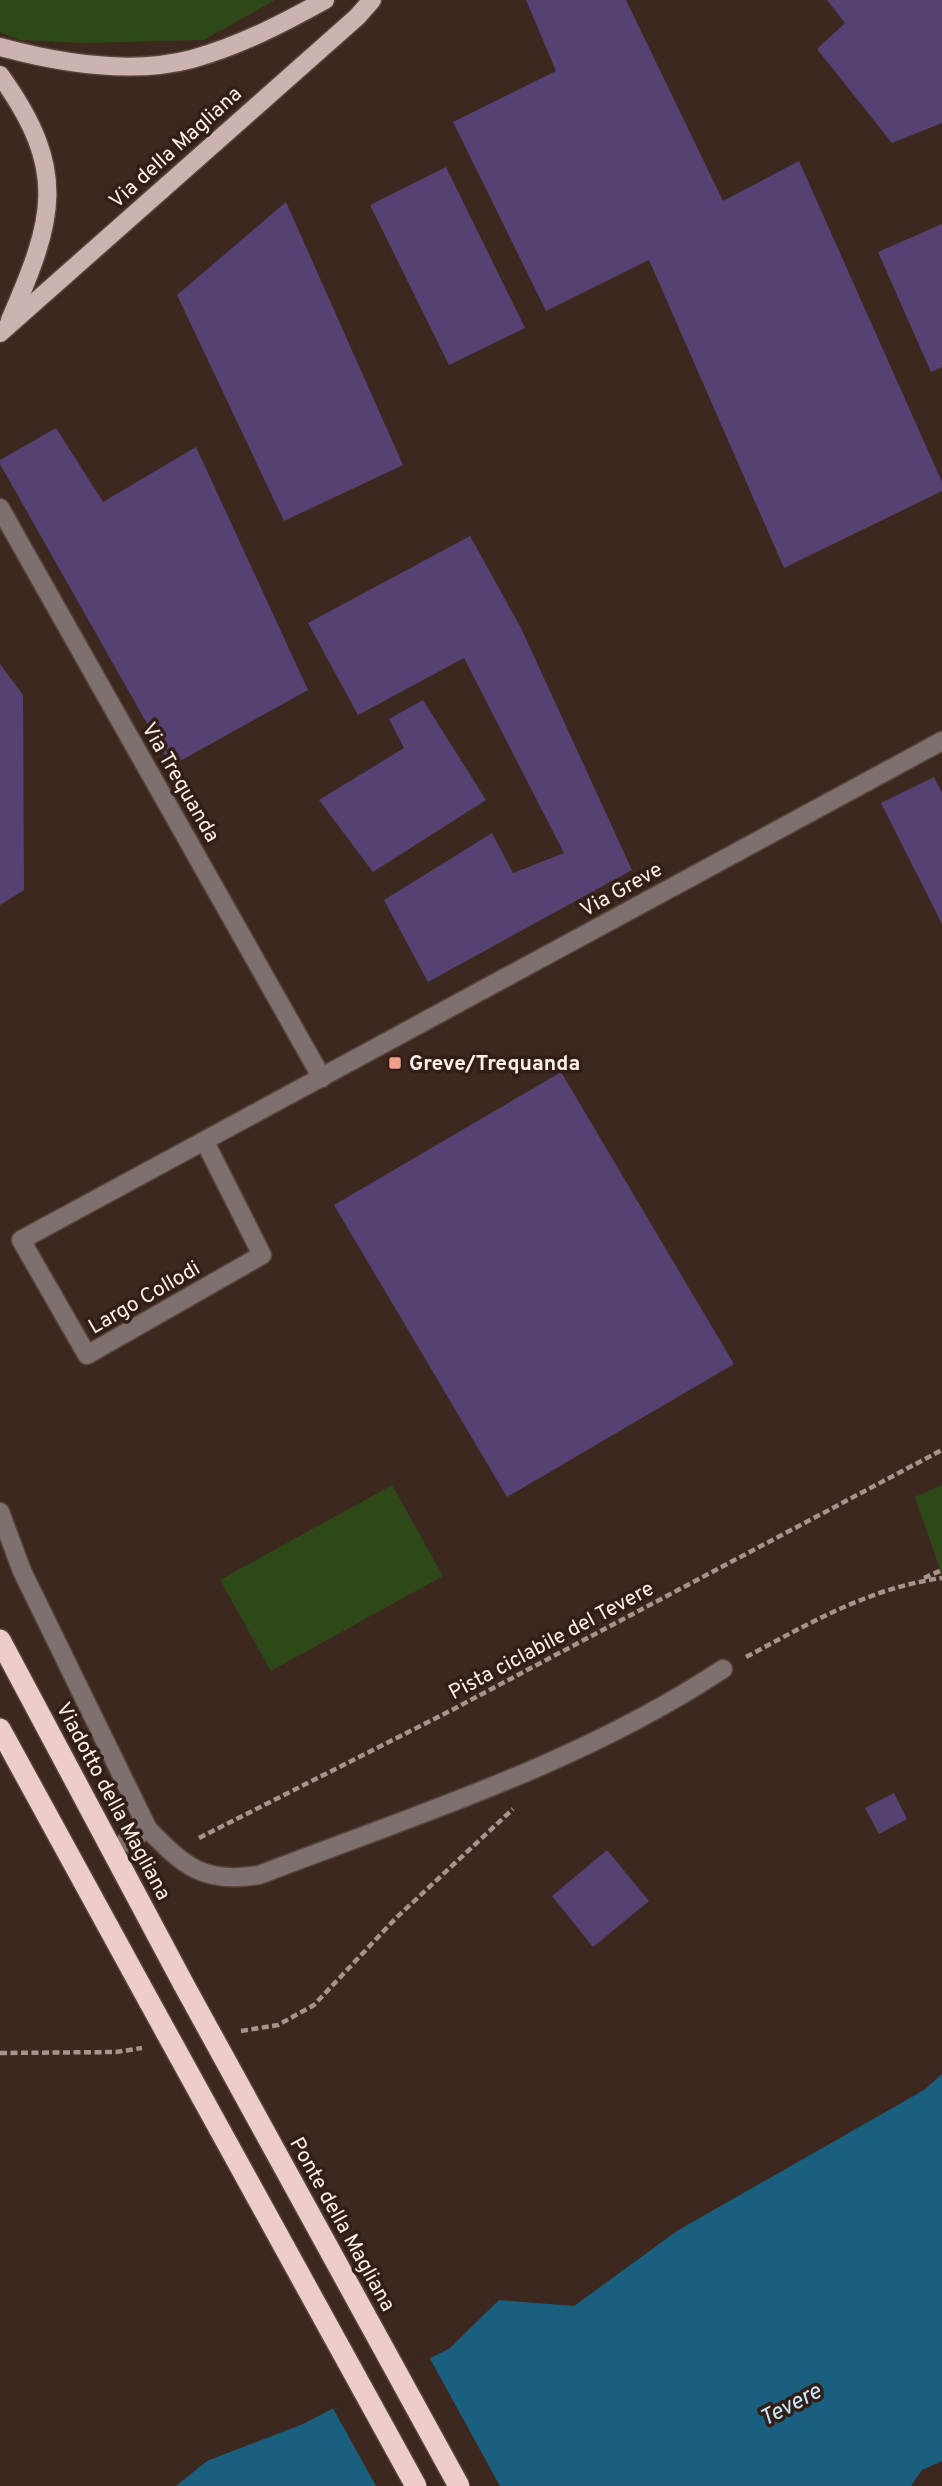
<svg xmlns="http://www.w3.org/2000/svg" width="942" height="2486" font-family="Overpass,sans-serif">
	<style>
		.green { fill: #2f4817 }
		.water { fill: #1b5f7f }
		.pier { fill: #3d281f }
		.building { fill: #564173 }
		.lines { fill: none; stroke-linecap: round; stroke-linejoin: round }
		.minor-casing { stroke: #58443b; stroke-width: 21 }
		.major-casing { stroke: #58443b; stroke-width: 21 }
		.highway-casing { stroke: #58443b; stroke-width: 24 }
		.path { stroke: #a5938c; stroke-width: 4.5; stroke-dasharray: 7 3.5; stroke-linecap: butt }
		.minor { stroke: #7d706f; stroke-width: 18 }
		.major { stroke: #ccb3b0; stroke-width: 18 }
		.highway { stroke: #eccdca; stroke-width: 21 }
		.highway-bridge-casing { stroke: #58443b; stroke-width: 24; stroke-linecap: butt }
		.highway-bridge { stroke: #eccdca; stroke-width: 21 }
		.poi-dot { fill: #f49d8b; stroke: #321e16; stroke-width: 2.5 }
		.labels { text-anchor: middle; stroke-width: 7; stroke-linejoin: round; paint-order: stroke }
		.street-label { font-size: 21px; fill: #feefe9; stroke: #321e16 }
		.poi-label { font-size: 21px; font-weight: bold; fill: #feefe9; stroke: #321e16; text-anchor: start }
		.water-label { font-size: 23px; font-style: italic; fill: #c7e9fd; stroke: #321e16 }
	</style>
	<rect width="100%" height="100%" fill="#3d281f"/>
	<g class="green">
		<polygon points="0,0 275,0 204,40 86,43 19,40 0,32"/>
		<polygon points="392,1485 443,1576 271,1671 220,1580"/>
		<polygon points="942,1485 942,1575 915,1497"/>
	</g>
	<polygon class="water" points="942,2074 942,2461 922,2470 911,2486 176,2486 207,2461 303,2424 450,2348 499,2300 574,2306 677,2231 924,2090"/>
	<polygon class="pier" points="428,2355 500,2486 376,2486 331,2405"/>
	<g class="building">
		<polygon points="526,0 626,0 723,201 799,161 942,482 942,491 784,568 649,260 546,311 453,122 556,71"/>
		<polygon points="827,0 942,0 942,123 892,143 817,49 845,23"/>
		<polygon points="446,167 525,328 449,365 370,205"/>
		<polygon points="286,202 403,465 284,521 177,295"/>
		<polygon points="942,224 942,367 931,372 878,252"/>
		<polygon points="56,428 103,502 196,447 308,690 171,766 0,464 0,460"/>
		<polygon points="470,536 521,628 632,870 428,982 384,900 492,833 513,873 564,853 464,658 358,715 308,623"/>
		<polygon points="0,664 23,695 24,890 0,905"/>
		<polygon points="423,700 486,800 373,872 319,800 404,748 389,719"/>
		<polygon points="934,777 942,793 942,924 881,803"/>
		<polygon points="561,1072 734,1364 507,1497 334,1205"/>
		<polygon points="894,1793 907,1819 879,1834 865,1808"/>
		<polygon points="607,1850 649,1901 593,1947 552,1896"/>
	</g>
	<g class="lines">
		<defs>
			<g id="minor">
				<polyline points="0,508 322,1078"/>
				<polyline points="205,1142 262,1255 87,1355 21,1240 942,741"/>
				<polyline points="0,1512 22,1571 148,1829"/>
				<path d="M112,1850L148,1829C185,1867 204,1884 259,1875C418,1814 581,1763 723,1669"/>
			</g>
			<g id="major">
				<path d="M0,47C59,63 132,75 192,59C239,46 282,24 325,0"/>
				<path d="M0,75C69,171 54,219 10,320"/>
				<polyline points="0,333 357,17 372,0"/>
			</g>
			<g id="highway">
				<polyline points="0,1640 184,1985"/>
				<polyline points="0,1729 150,2003"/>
			</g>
		</defs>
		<use href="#minor" class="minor-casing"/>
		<use href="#major" class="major-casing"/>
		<use href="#highway" class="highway-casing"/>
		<g class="path">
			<polyline points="924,1578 942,1570"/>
			<path d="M746,1657C810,1623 869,1588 942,1578"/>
			<polyline points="199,1838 450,1711 942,1450"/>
			<polyline points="241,2031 278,2025 314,2005 396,1918 513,1809"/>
			<polyline points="0,2053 116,2052 142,2048"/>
		</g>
		<use href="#minor" class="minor"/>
		<use href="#major" class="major"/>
		<use href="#highway" class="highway"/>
		<defs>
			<g id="highway-bridge">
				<polyline points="184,1985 459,2486"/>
				<polyline points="150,2003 416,2486"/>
			</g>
		</defs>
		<use href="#highway-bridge" class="highway-bridge-casing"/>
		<use href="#highway-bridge" class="highway-bridge"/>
	</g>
	<rect class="poi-dot" x="388" y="1056" width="14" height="14" rx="3.5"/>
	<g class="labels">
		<g class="street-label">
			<text transform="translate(175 147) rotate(-42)" y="7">Via della Magliana</text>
			<text transform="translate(181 782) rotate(60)" y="7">Via Trequanda</text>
			<text transform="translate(621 889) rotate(-29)" y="7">Via Greve</text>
			<text transform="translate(144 1297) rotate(-30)" y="7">Largo Collodi</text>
			<text transform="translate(551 1640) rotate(-28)" y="7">Pista ciclabile del Tevere</text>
			<text transform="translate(114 1801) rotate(62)" y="7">Viadotto della Magliana</text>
			<text transform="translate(343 2224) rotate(61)" y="7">Ponte della Magliana</text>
		</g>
		<g class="poi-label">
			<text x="409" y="1070">Greve/Trequanda</text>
		</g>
		<g class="water-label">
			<text transform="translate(790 2404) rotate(-28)" y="8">Tevere</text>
		</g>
	</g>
</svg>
